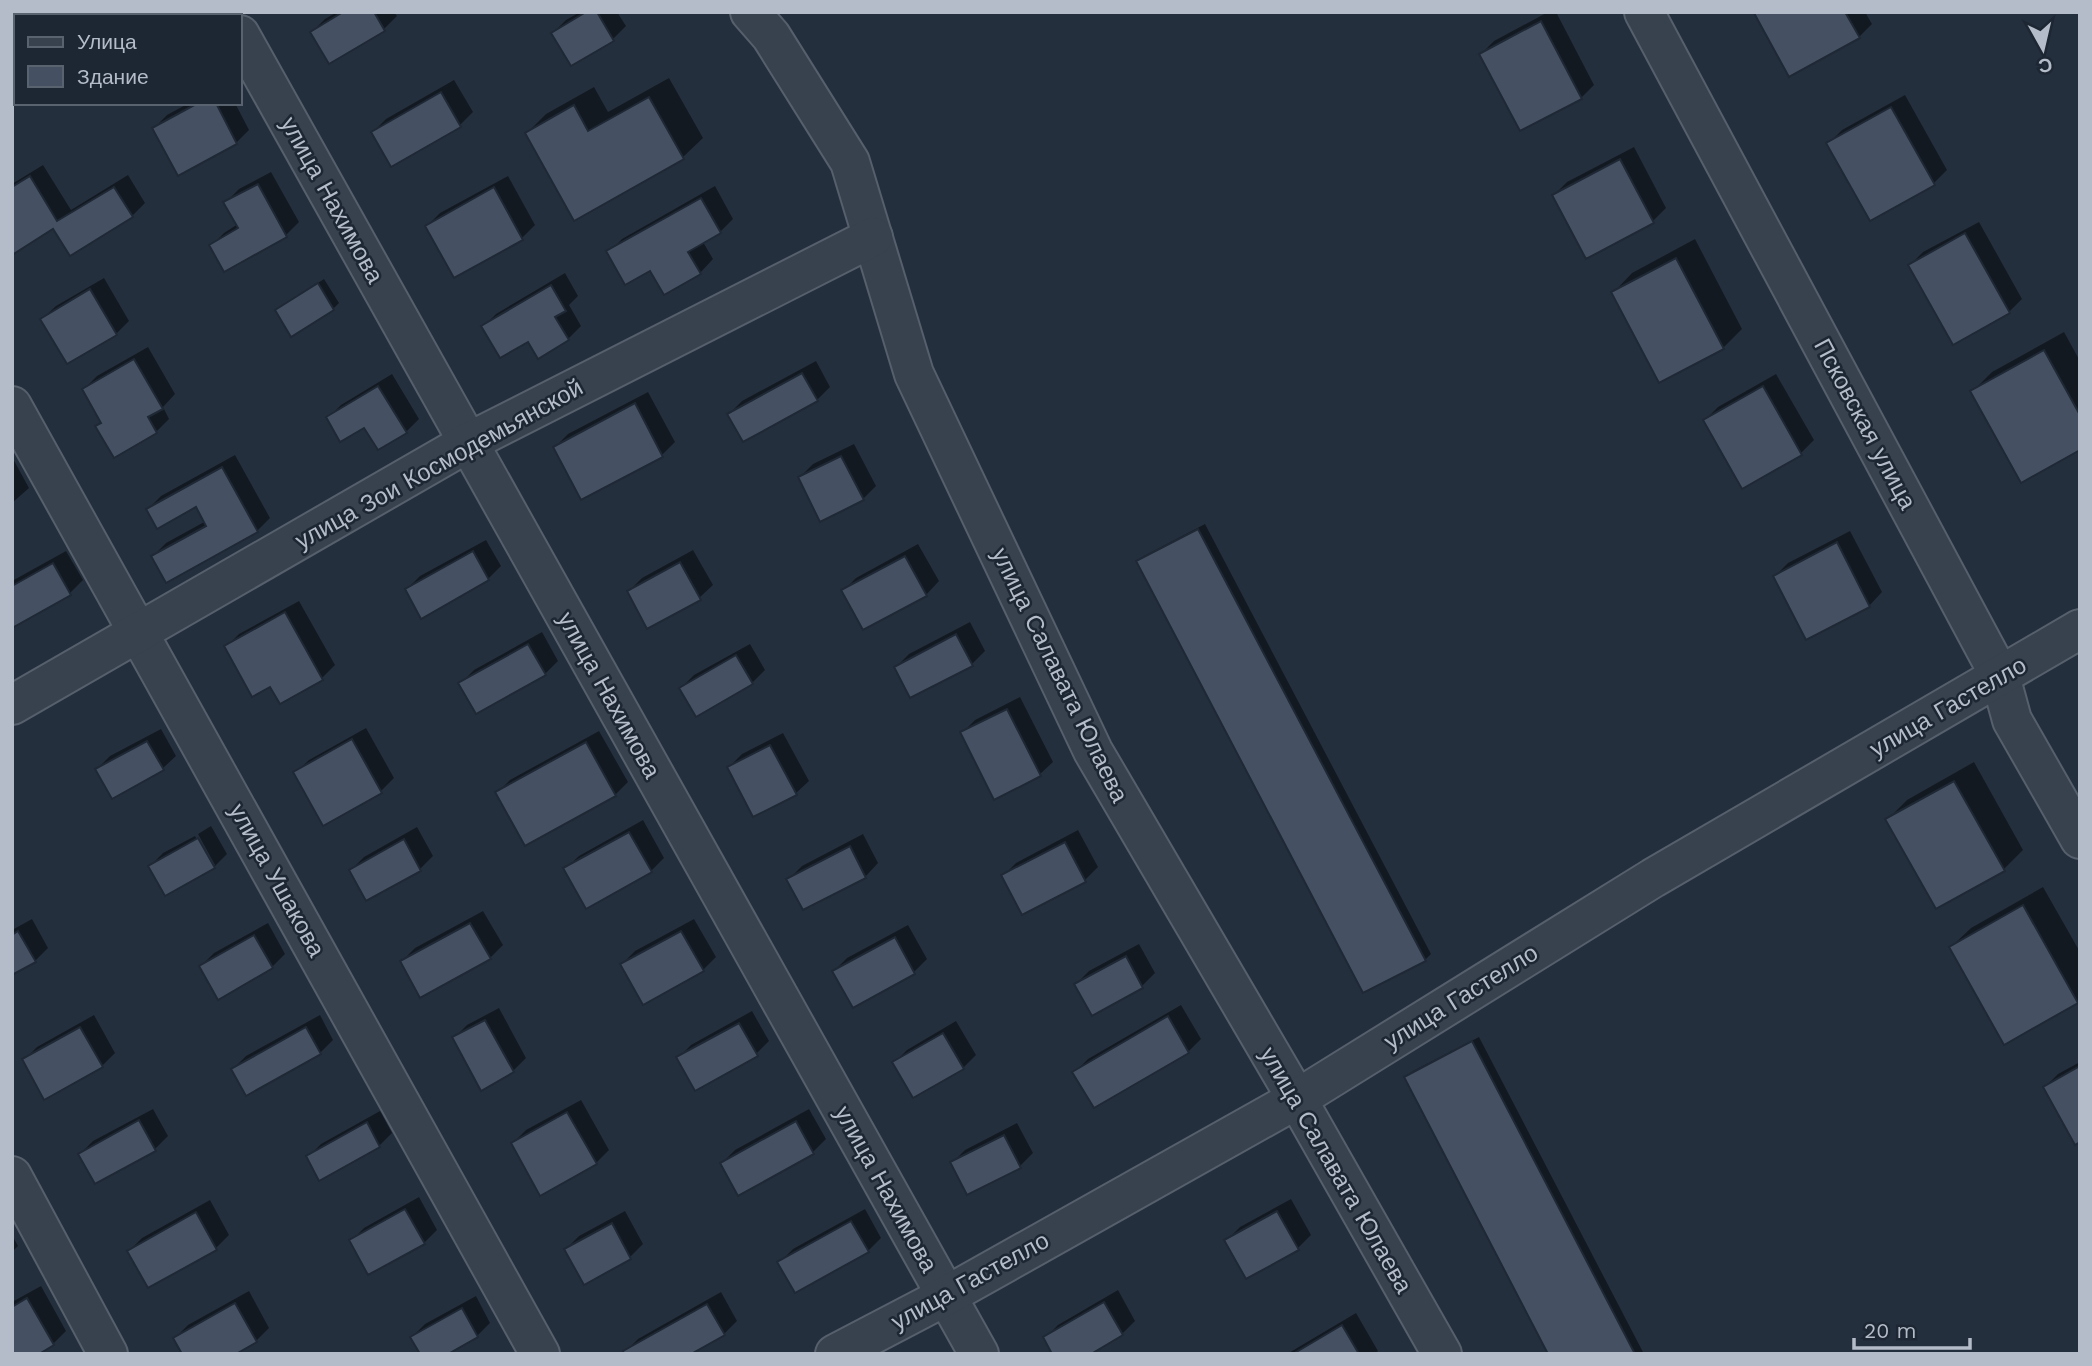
<svg xmlns="http://www.w3.org/2000/svg" width="2092" height="1366" font-family="'Work Sans',sans-serif">
	<style>
		.shadow { fill: #0007 }
		.building { fill: #455162; stroke: #1f2835; stroke-width: 2 }
		.lines { fill: none; stroke-linecap: round; stroke-linejoin: round }
		.minor-casing { stroke: #565f6c; stroke-width: 42 }
		.minor { stroke: #38414e; stroke-width: 38 }
		.labels { text-anchor: middle; stroke-width: 5; stroke-linejoin: round; paint-order: stroke }
		.street-label { font-size: 24px; fill: #b4bcc9; stroke: #1d2633 }
	</style>
	<rect width="100%" height="100%" fill="#242f3e"/>
	<g class="shadow">
		<polygon points="96,12 197,12 199,16 93,16"/>
		<polygon points="337,12 394,12 397,16 384,29 312,32 325,19"/>
		<polygon points="580,12 617,12 626,26 613,39 553,33 566,20"/>
		<polygon points="1548,12 1556,12 1594,85 1581,98 1481,54 1494,41"/>
		<polygon points="1758,12 1865,12 1872,24 1859,37"/>
		<polygon points="669,78 703,138 683,157 527,133 546,114 594,87 608,112"/>
		<polygon points="454,80 473,112 460,125 373,132 386,119"/>
		<polygon points="1905,95 1947,170 1934,183 1829,143 1842,130"/>
		<polygon points="189,103 235,103 249,130 236,143 154,128 167,115"/>
		<polygon points="1634,147 1666,208 1653,221 1554,195 1567,182"/>
		<polygon points="43,165 71,210 128,175 145,203 132,216 54,227 12,253 12,184"/>
		<polygon points="271,172 299,222 286,235 224,269 211,246 224,233 238,224 226,202 239,189"/>
		<polygon points="508,176 535,225 522,238 454,276 427,226 440,213"/>
		<polygon points="715,186 733,219 720,232 703,242 713,259 700,273 651,268 609,252 622,239"/>
		<polygon points="1979,222 2022,299 2009,312 1910,265 1923,252"/>
		<polygon points="1695,239 1742,329 1723,348 1613,293 1632,273"/>
		<polygon points="565,273 578,296 569,305 581,326 568,339 528,340 483,327 496,314"/>
		<polygon points="104,278 129,321 116,334 42,319 56,306"/>
		<polygon points="324,279 339,303 333,309 277,310"/>
		<polygon points="2064,332 2080,361 2080,448 1972,392 1992,372"/>
		<polygon points="148,347 175,394 163,407 169,419 156,432 103,422 84,389 97,376"/>
		<polygon points="816,361 830,387 817,400 729,414 742,401"/>
		<polygon points="392,374 419,419 406,432 328,418 341,405"/>
		<polygon points="1776,374 1814,440 1801,453 1705,420 1718,407"/>
		<polygon points="648,392 675,442 662,455 555,447 568,434"/>
		<polygon points="854,444 876,486 863,499 800,477 813,464"/>
		<polygon points="235,455 270,518 257,531 153,556 166,543 206,521 197,505 148,509 161,496"/>
		<polygon points="12,457 29,488 12,503"/>
		<polygon points="1205,524 1431,954 1425,960 1138,562 1144,556"/>
		<polygon points="1850,531 1882,592 1869,606 1775,576 1788,563"/>
		<polygon points="486,540 501,566 488,579 407,589 420,576"/>
		<polygon points="918,544 939,581 926,595 843,591 856,578"/>
		<polygon points="693,550 713,585 699,598 629,591 642,578"/>
		<polygon points="66,551 83,580 70,593 12,625 12,581"/>
		<polygon points="299,601 335,665 322,678 271,685 226,647 239,634"/>
		<polygon points="970,622 985,651 972,664 896,667 909,654"/>
		<polygon points="542,632 558,661 545,674 461,683 474,670"/>
		<polygon points="750,644 765,670 752,683 681,688 694,675"/>
		<polygon points="1020,697 1053,762 1039,775 962,733 975,720"/>
		<polygon points="366,728 394,778 381,791 295,773 309,760"/>
		<polygon points="161,729 176,756 162,769 97,769 110,756"/>
		<polygon points="599,731 628,782 615,795 497,793 510,780"/>
		<polygon points="783,733 809,781 795,794 729,767 742,754"/>
		<polygon points="1974,762 2023,850 2004,869 1888,819 1907,800"/>
		<polygon points="643,820 664,858 651,871 565,869 579,856"/>
		<polygon points="211,826 227,854 214,867 150,866 163,853 195,836 211,865 215,865 198,834"/>
		<polygon points="417,827 433,856 420,869 351,870 364,857"/>
		<polygon points="1078,830 1098,867 1085,880 1023,913 1003,876 1016,863"/>
		<polygon points="863,834 878,863 865,877 789,879 802,866"/>
		<polygon points="2043,887 2080,952 2080,999 2077,1002 1951,947 1971,928"/>
		<polygon points="483,911 503,945 490,958 402,961 415,948"/>
		<polygon points="32,919 48,948 35,961 12,973 12,930"/>
		<polygon points="694,919 716,957 703,970 622,964 635,951"/>
		<polygon points="268,923 285,954 272,967 201,966 214,953"/>
		<polygon points="908,925 927,959 914,972 834,971 847,958"/>
		<polygon points="1139,944 1155,973 1142,986 1092,1014 1076,984 1089,971"/>
		<polygon points="1181,1005 1201,1039 1188,1052 1075,1072 1088,1059"/>
		<polygon points="499,1008 526,1058 513,1071 454,1038 467,1025"/>
		<polygon points="752,1011 769,1041 756,1054 678,1058 691,1045"/>
		<polygon points="94,1015 115,1053 102,1066 24,1060 37,1047"/>
		<polygon points="320,1015 333,1040 320,1053 233,1069 246,1056"/>
		<polygon points="956,1021 976,1055 963,1068 894,1063 907,1050"/>
		<polygon points="1479,1037 1644,1354 1550,1354 1406,1077 1413,1071"/>
		<polygon points="2080,1062 2080,1140 2045,1087 2058,1074"/>
		<polygon points="581,1100 609,1150 596,1163 513,1143 526,1130"/>
		<polygon points="153,1109 168,1136 155,1149 80,1154 93,1141"/>
		<polygon points="809,1109 826,1139 813,1152 722,1163 735,1150"/>
		<polygon points="380,1111 392,1133 379,1146 308,1157 321,1144"/>
		<polygon points="1017,1123 1033,1153 1020,1166 952,1163 965,1150"/>
		<polygon points="419,1197 437,1230 424,1243 351,1241 364,1228"/>
		<polygon points="1291,1199 1311,1235 1298,1248 1227,1240 1240,1227"/>
		<polygon points="210,1200 229,1235 216,1248 148,1286 129,1251 142,1238"/>
		<polygon points="865,1209 881,1238 868,1251 780,1262 793,1249"/>
		<polygon points="625,1211 643,1244 630,1257 585,1283 566,1249 579,1236"/>
		<polygon points="12,1235 18,1246 12,1252"/>
		<polygon points="41,1286 66,1331 53,1344 12,1354 12,1302"/>
		<polygon points="1118,1290 1135,1321 1122,1334 1045,1338 1058,1325"/>
		<polygon points="249,1291 269,1328 256,1341 233,1354 175,1338 188,1325"/>
		<polygon points="721,1292 737,1321 724,1334 625,1352 638,1339"/>
		<polygon points="476,1296 490,1323 477,1336 445,1354 412,1337 425,1324"/>
		<polygon points="1356,1313 1378,1351 1375,1354 1287,1354"/>
	</g>
	<g class="building">
		<polygon points="102,12 176,12 179,16 96,16"/>
		<polygon points="343,12 374,12 385,31 329,64 310,32"/>
		<polygon points="586,12 597,12 614,41 571,66 551,33"/>
		<polygon points="1845,12 1860,38 1789,77 1754,13"/>
		<polygon points="1541,21 1582,99 1520,131 1479,54"/>
		<polygon points="441,92 461,127 391,167 371,132"/>
		<polygon points="649,97 684,159 574,221 525,133 574,105 588,131"/>
		<polygon points="198,103 216,103 237,144 178,176 152,128"/>
		<polygon points="1891,107 1935,185 1870,221 1826,143"/>
		<polygon points="1620,159 1654,223 1586,259 1552,195"/>
		<polygon points="30,176 57,221 114,187 133,217 70,256 53,229 12,255 12,187"/>
		<polygon points="258,184 287,237 224,272 209,245 238,228 223,202"/>
		<polygon points="494,187 523,240 454,278 425,226"/>
		<polygon points="701,198 721,233 688,252 701,274 664,295 650,271 625,285 606,251"/>
		<polygon points="1965,233 2010,313 1953,345 1908,265"/>
		<polygon points="1676,258 1724,349 1659,383 1611,292"/>
		<polygon points="318,283 334,310 291,337 275,310"/>
		<polygon points="551,285 566,311 555,317 569,340 538,359 528,342 500,358 481,326"/>
		<polygon points="90,289 117,335 67,364 40,319"/>
		<polygon points="2044,350 2080,415 2080,450 2021,483 1970,391"/>
		<polygon points="134,359 163,409 148,417 157,433 114,458 95,426 101,423 82,389"/>
		<polygon points="802,373 818,401 743,442 727,414"/>
		<polygon points="378,386 407,433 378,450 364,428 340,442 326,417"/>
		<polygon points="1763,386 1802,455 1742,489 1703,420"/>
		<polygon points="635,403 663,457 581,500 553,447"/>
		<polygon points="841,456 864,500 820,522 798,477"/>
		<polygon points="222,467 258,532 166,583 151,556 206,526 196,507 157,529 146,509"/>
		<polygon points="1198,529 1426,961 1363,993 1136,561"/>
		<polygon points="1837,542 1870,607 1806,640 1773,576"/>
		<polygon points="473,551 489,580 421,619 405,589"/>
		<polygon points="905,556 927,596 863,630 841,590"/>
		<polygon points="680,562 701,600 647,629 627,591"/>
		<polygon points="53,563 71,595 12,628 12,586"/>
		<polygon points="285,612 323,680 280,704 270,687 252,697 224,646"/>
		<polygon points="956,634 973,666 910,698 894,667"/>
		<polygon points="528,644 546,675 476,714 458,683"/>
		<polygon points="736,655 753,684 696,717 679,688"/>
		<polygon points="1007,709 1041,776 994,800 960,732"/>
		<polygon points="352,739 382,793 323,826 293,772"/>
		<polygon points="147,741 164,770 112,799 95,769"/>
		<polygon points="586,742 616,796 525,846 495,792"/>
		<polygon points="770,745 797,795 753,817 727,767"/>
		<polygon points="1954,781 2005,871 1936,909 1885,819"/>
		<polygon points="629,832 652,872 586,909 563,868"/>
		<polygon points="198,838 215,868 165,896 148,866"/>
		<polygon points="404,839 421,871 366,901 349,870"/>
		<polygon points="1065,842 1086,882 1022,915 1001,875"/>
		<polygon points="850,846 866,878 803,910 786,879"/>
		<polygon points="2023,905 2078,1003 2004,1045 1949,947"/>
		<polygon points="470,923 491,959 420,998 400,961"/>
		<polygon points="18,931 36,962 12,975 12,935"/>
		<polygon points="681,931 704,971 643,1005 620,964"/>
		<polygon points="254,935 273,968 218,1000 199,966"/>
		<polygon points="895,937 915,974 853,1008 832,971"/>
		<polygon points="1126,956 1143,988 1092,1016 1074,984"/>
		<polygon points="1168,1016 1189,1053 1094,1108 1072,1072"/>
		<polygon points="485,1020 514,1072 481,1091 452,1037"/>
		<polygon points="739,1023 758,1056 695,1091 676,1057"/>
		<polygon points="80,1027 103,1067 44,1100 22,1059"/>
		<polygon points="306,1027 321,1054 246,1096 231,1069"/>
		<polygon points="943,1033 964,1069 913,1098 892,1062"/>
		<polygon points="1472,1041 1635,1354 1548,1354 1404,1077"/>
		<polygon points="2080,1066 2080,1142 2075,1145 2043,1087"/>
		<polygon points="567,1112 597,1164 540,1196 511,1143"/>
		<polygon points="139,1120 156,1151 95,1184 78,1154"/>
		<polygon points="796,1121 814,1154 738,1196 720,1163"/>
		<polygon points="367,1122 380,1147 319,1181 306,1156"/>
		<polygon points="1004,1135 1021,1168 967,1195 950,1162"/>
		<polygon points="405,1209 425,1244 368,1275 349,1240"/>
		<polygon points="1277,1211 1299,1250 1246,1279 1224,1240"/>
		<polygon points="196,1212 217,1250 148,1288 127,1251"/>
		<polygon points="851,1221 869,1252 795,1293 777,1262"/>
		<polygon points="612,1223 631,1259 584,1285 564,1249"/>
		<polygon points="27,1298 54,1345 39,1354 12,1354 12,1307"/>
		<polygon points="1104,1302 1123,1335 1091,1354 1052,1354 1043,1337"/>
		<polygon points="235,1303 257,1342 236,1354 182,1354 173,1338"/>
		<polygon points="707,1304 725,1335 691,1354 624,1354 623,1351"/>
		<polygon points="462,1308 478,1337 448,1354 420,1354 410,1337"/>
		<polygon points="1342,1325 1359,1354 1293,1354"/>
	</g>
	<g class="lines">
		<defs>
			<g id="minor">
				<polyline points="750,12 771,36 850,162 914,374 1093,751 1297,1099 1442,1354"/>
				<polyline points="1644,12 2000,676 2012,720 2080,839"/>
				<polyline points="240,35 979,1354"/>
				<polyline points="12,406 540,1354"/>
				<polyline points="12,705 467,443 873,237"/>
				<polyline points="12,1176 108,1354"/>
				<polyline points="835,1354 946,1296 1297,1099 1653,878 2080,629"/>
			</g>
		</defs>
		<use href="#minor" class="minor-casing"/>
		<use href="#minor" class="minor"/>
	</g>
	<g class="labels">
		<g class="street-label">
			<text transform="translate(332 200) rotate(61)" y="8">улица Нахимова</text>
			<text transform="translate(1865 424) rotate(62)" y="8">Псковская улица</text>
			<text transform="translate(439 464) rotate(-29)" y="8">улица Зои Космодемьянской</text>
			<text transform="translate(1060 675) rotate(64)" y="8">улица Салавата Юлаева</text>
			<text transform="translate(609 695) rotate(61)" y="8">улица Нахимова</text>
			<text transform="translate(1948 707) rotate(-30)" y="8">улица Гастелло</text>
			<text transform="translate(277 880) rotate(61)" y="8">улица Ушакова</text>
			<text transform="translate(1461 997) rotate(-32)" y="8">улица Гастелло</text>
			<text transform="translate(1336 1170) rotate(60)" y="8">улица Салавата Юлаева</text>
			<text transform="translate(886 1189) rotate(61)" y="8">улица Нахимова</text>
			<text transform="translate(970 1281) rotate(-29)" y="8">улица Гастелло</text>
		</g>
	</g>
	<rect width="2092" height="1366" fill="none" stroke="#b4bcc9" stroke-width="28"/>
	<rect x="14" y="14" width="228" height="91" fill="#1d2633" stroke="#59626f" stroke-width="2"/>
	<rect x="28" y="37" width="35" height="10" fill="#38414e" stroke="#59626f" stroke-width="2"/>
	<text x="77" y="49" font-size="21" fill="#b4bcc9">Улица</text>
	<rect x="28" y="66" width="35" height="21" fill="#455162" stroke="#59626f" stroke-width="2"/>
	<text x="77" y="84" font-size="21" fill="#b4bcc9">Здание</text>
	<g transform="translate(2043 49) rotate(172)" stroke="#1d2633" stroke-width="5" paint-order="stroke">
	<path d="M0-5L12 26L0 18L-12 26Z" fill="#b4bcc9"/>
	<text y="-10" font-size="19" font-weight="bold" text-anchor="middle" fill="#b4bcc9">С</text>
	</g>
	<path d="M1854 1338v10h116v-10" fill="none" stroke="#b4bcc9" stroke-width="3.5"/>
	<text x="1864" y="1338" font-size="21" fill="#b4bcc9" stroke="#1d2633" stroke-width="5" paint-order="stroke">20 m</text>
</svg>
